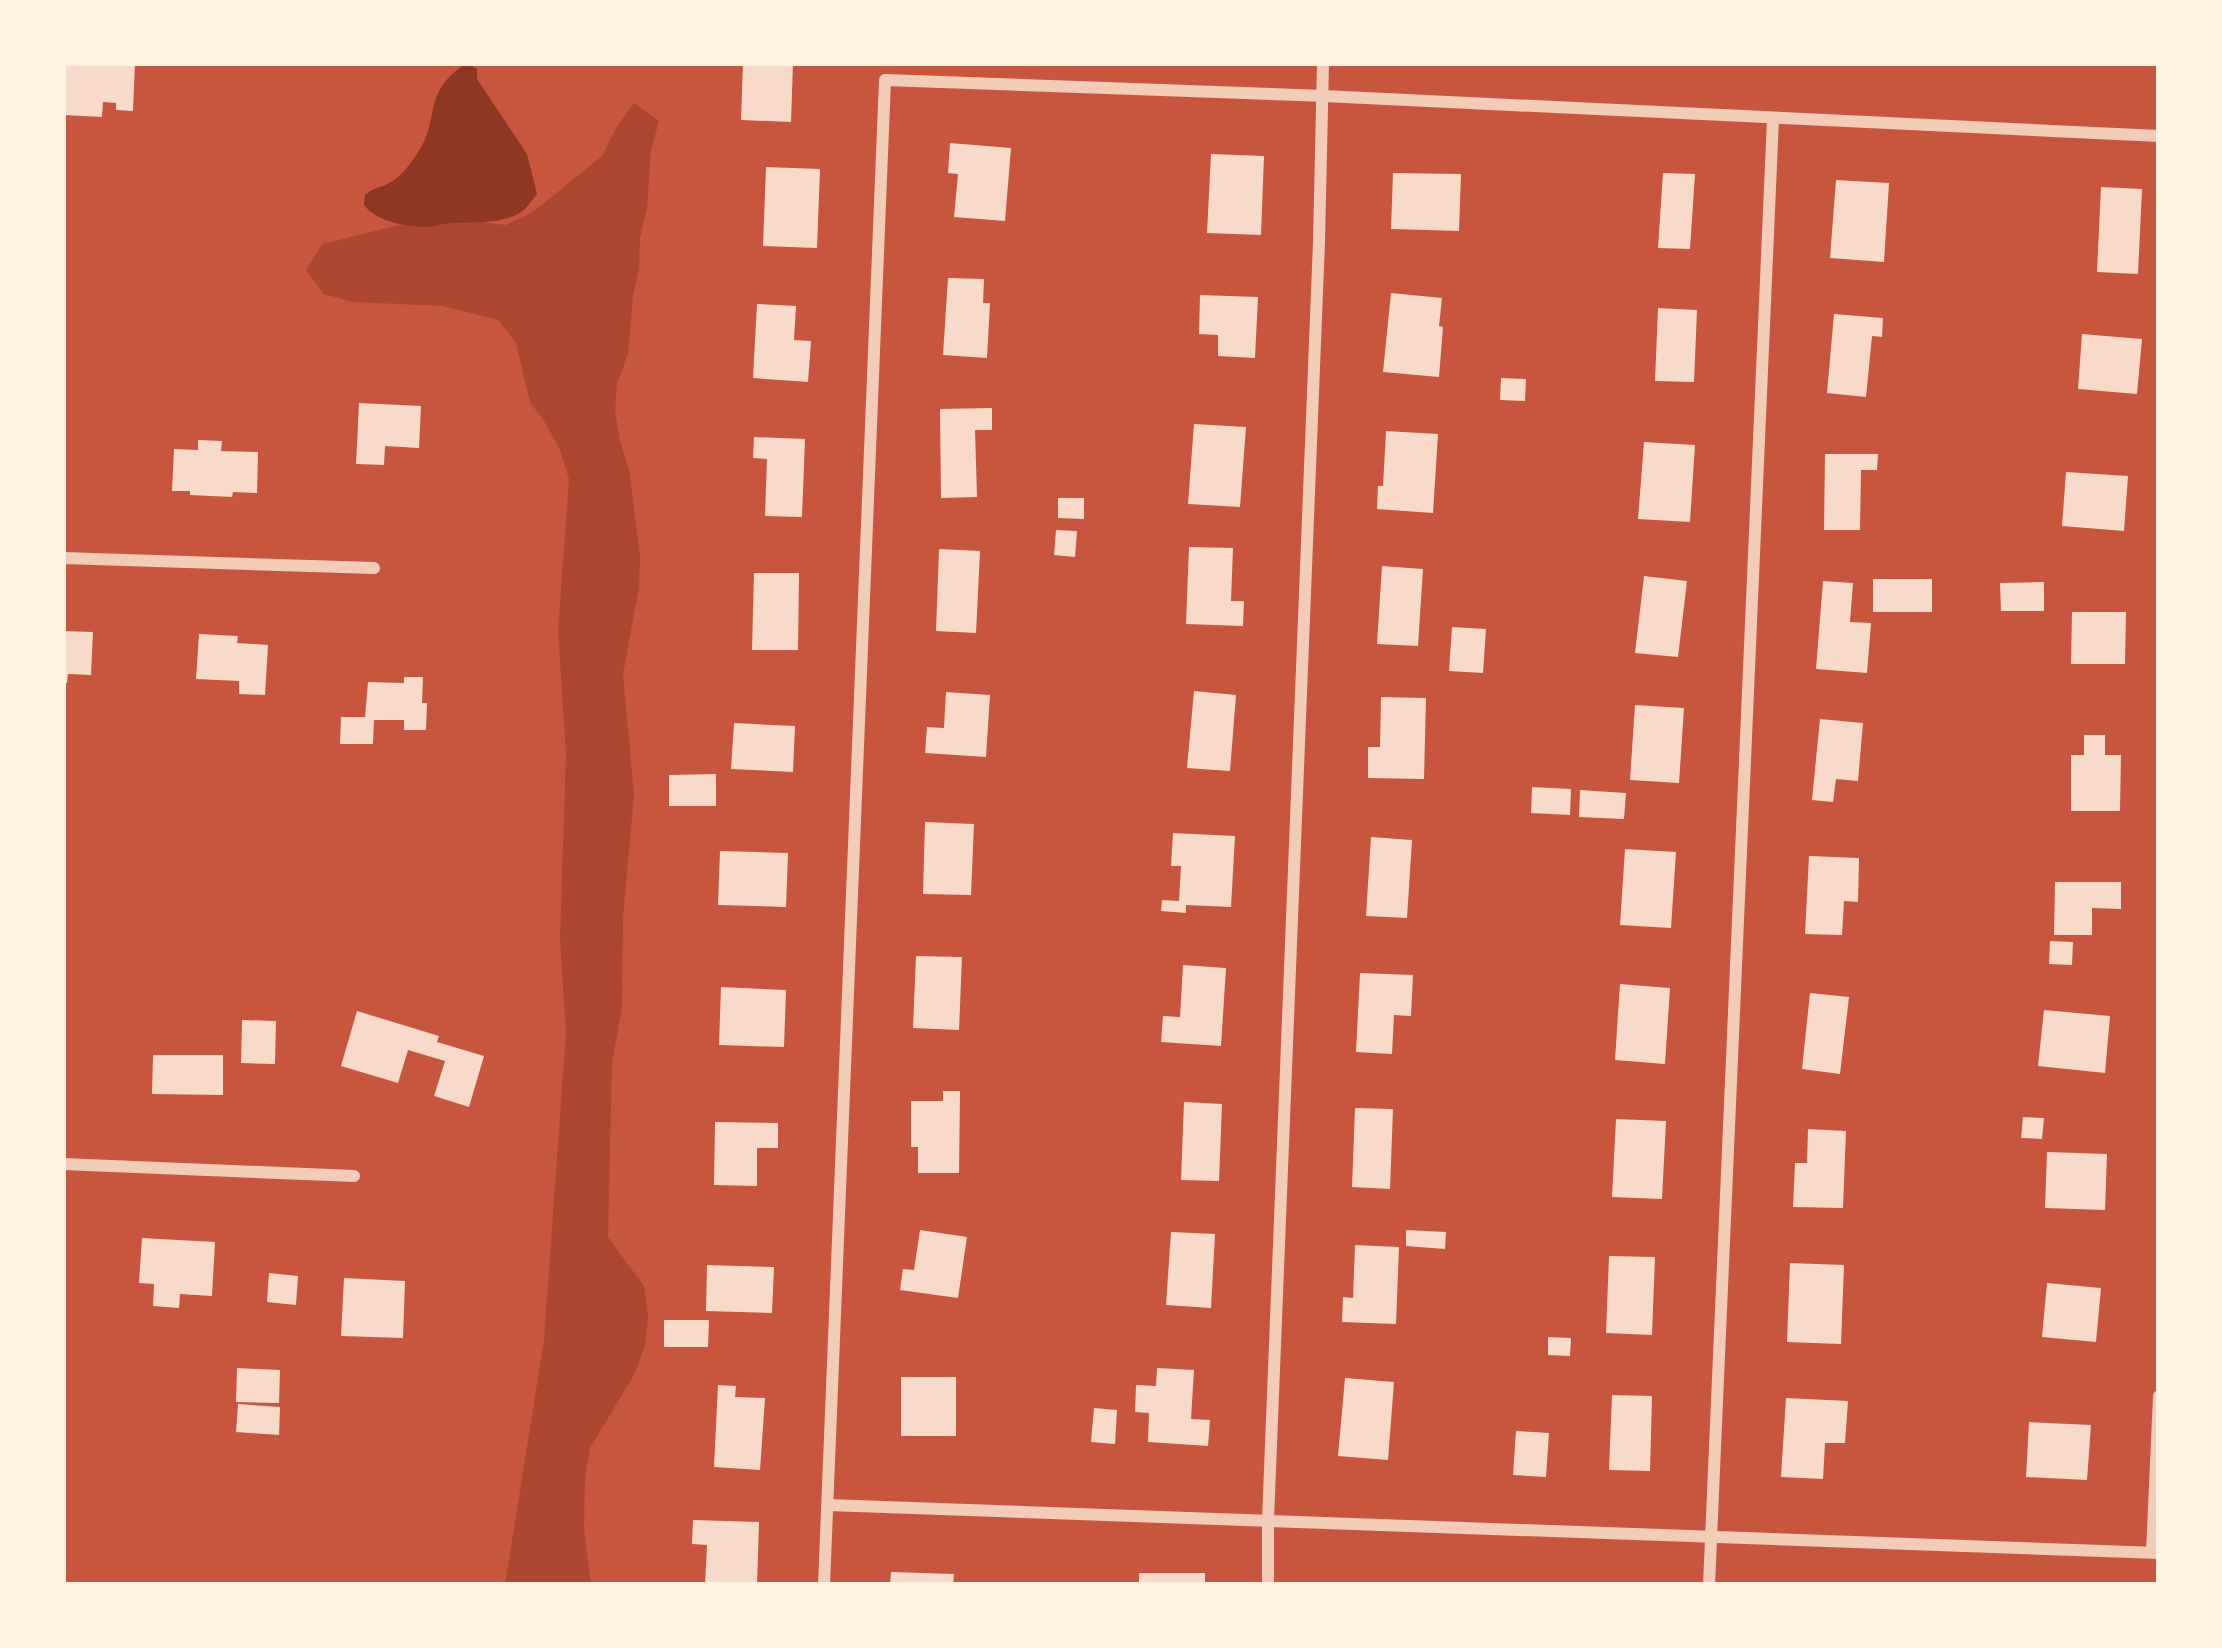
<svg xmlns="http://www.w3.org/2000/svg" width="2222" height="1648" font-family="'Alegreya Sans',sans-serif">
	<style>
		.green { fill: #ae4732 }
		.water { fill: #8f3625 }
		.building { fill: #f7dbc8 }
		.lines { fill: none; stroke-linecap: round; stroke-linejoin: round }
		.minor { stroke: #f1ccb7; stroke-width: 12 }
	</style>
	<rect width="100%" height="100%" fill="#c8553d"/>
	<polygon class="green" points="634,103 659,121 651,150 647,208 640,238 639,268 633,296 628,354 617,384 615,412 620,441 629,470 640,557 639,587 623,675 634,795 623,917 622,1006 612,1064 608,1237 644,1286 648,1317 645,1345 635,1373 590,1448 585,1477 584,1528 591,1585 505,1585 544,1340 566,1032 560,940 566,754 558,631 569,479 560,450 546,424 530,402 516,343 498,320 442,306 353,302 324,294 306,270 322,244 415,221 445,218 506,225 533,212 602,156 616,128"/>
	<path class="water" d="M467,63L477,69V79L527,154L537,194C531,201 526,210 518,214C497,224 475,222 453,223C444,223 434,227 425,227C405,226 377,222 364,205L365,195C374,187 381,188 391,182C401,177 411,163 417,154C442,118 420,93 467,63Z"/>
	<g class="building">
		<polygon points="65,63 135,63 133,111 116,110 116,103 103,102 102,117 63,115"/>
		<polygon points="743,63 793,63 791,122 741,120"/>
		<polygon points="950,143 1011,148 1005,221 954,217 958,174 948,173"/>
		<polygon points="1211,154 1264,156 1261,235 1207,233"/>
		<polygon points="766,167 820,169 817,248 763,246"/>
		<polygon points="1393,173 1461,174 1459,231 1391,229"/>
		<polygon points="1663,173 1695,174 1690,249 1658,248"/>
		<polygon points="1836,180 1889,183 1884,262 1830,258"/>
		<polygon points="2101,187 2142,189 2138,274 2097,272"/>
		<polygon points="948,278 984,279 983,303 990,303 987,358 943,355"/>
		<polygon points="1391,293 1442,298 1439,326 1443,327 1439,377 1383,372"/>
		<polygon points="1200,295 1258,297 1255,358 1218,356 1218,335 1199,334"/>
		<polygon points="757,304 796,306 794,340 811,341 808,382 753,378"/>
		<polygon points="1658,308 1697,310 1694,382 1655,381"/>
		<polygon points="1834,314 1883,318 1882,337 1872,336 1866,397 1827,393"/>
		<polygon points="2082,334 2142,339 2137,394 2078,389"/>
		<polygon points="1501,378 1526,379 1525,401 1500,400"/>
		<polygon points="359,403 421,406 419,448 385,446 384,465 356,464"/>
		<polygon points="992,408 992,430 975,430 977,497 941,498 940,409"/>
		<polygon points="1194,424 1246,427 1240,507 1188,504"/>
		<polygon points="1386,431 1438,434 1433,513 1377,509 1378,486 1383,486"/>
		<polygon points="754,437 805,439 802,517 765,516 767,459 753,458"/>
		<polygon points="198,440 222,441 221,451 258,452 257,493 233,492 232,497 190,495 190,491 172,491 174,449 198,450"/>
		<polygon points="1644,442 1695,445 1690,522 1638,519"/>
		<polygon points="1825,454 1878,454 1877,470 1861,470 1860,530 1824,530"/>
		<polygon points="2066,472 2128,476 2124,531 2062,526"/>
		<polygon points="1058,498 1084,498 1084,519 1058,518"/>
		<polygon points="1056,530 1077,531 1075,557 1054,555"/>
		<polygon points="1189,547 1233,548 1231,601 1244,601 1243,626 1186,624"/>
		<polygon points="939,549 980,551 976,633 936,631"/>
		<polygon points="1382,566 1423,569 1418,646 1377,644"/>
		<polygon points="754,573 799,573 798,650 752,650"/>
		<polygon points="1644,576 1687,581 1678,657 1635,653"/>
		<rect x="1873" y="579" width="59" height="33"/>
		<polygon points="1823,581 1853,583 1850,622 1871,623 1867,673 1816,669"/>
		<polygon points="2044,582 2044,611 2001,611 2000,583"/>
		<polygon points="2072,612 2126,612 2125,664 2071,664"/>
		<polygon points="1452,627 1486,629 1483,673 1449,671"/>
		<polygon points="63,631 93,632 91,675 68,674 67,683 63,683"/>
		<polygon points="199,634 238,636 237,643 268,645 265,695 239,694 239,681 196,679"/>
		<polygon points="404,677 423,677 422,703 427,703 426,730 404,730 404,720 374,720 373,744 340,744 341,717 365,717 368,682 404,683"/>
		<polygon points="1194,691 1236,695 1230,771 1187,768"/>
		<polygon points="946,692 990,695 986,757 925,753 927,727 944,728"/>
		<polygon points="1381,697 1426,698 1424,779 1368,778 1368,747 1380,747"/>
		<polygon points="1635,705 1684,708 1679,783 1630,780"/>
		<polygon points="1820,719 1863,723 1858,781 1836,779 1833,802 1812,800"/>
		<polygon points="734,723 795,726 793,772 731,769"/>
		<polygon points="2084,735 2105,735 2105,755 2121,755 2120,811 2071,811 2071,755 2084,755"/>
		<polygon points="716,774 716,806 669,806 669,775"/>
		<polygon points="1532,787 1571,789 1570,815 1531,813"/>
		<polygon points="1580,790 1626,793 1624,819 1579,817"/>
		<polygon points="925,822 974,824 971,895 923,894"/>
		<polygon points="1173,833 1235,836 1231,907 1186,905 1186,913 1161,911 1162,900 1179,901 1181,866 1171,866"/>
		<polygon points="1371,837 1412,840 1407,918 1366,916"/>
		<polygon points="1625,849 1676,852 1671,928 1620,925"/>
		<polygon points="720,851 788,853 786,907 718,905"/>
		<polygon points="1809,856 1859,858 1858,902 1844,901 1842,935 1805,934"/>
		<polygon points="2055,882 2121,882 2121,909 2092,908 2092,935 2054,935"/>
		<polygon points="2050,941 2073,942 2072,965 2049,964"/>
		<polygon points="916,956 962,957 959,1030 913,1028"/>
		<polygon points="1183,965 1226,968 1221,1046 1161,1042 1163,1016 1180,1017"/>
		<polygon points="1360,973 1413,975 1411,1016 1394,1015 1392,1054 1356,1052"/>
		<polygon points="1620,984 1670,988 1665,1064 1615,1060"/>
		<polygon points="721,987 786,990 784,1047 719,1045"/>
		<polygon points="1810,993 1849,997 1840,1074 1802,1069"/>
		<polygon points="2044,1010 2110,1016 2105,1073 2038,1066"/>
		<polygon points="357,1011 439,1036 437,1042 484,1056 469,1107 434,1096 445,1061 408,1050 398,1083 341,1066"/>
		<polygon points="242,1020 276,1021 275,1064 241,1063"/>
		<polygon points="153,1055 223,1055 223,1095 152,1094"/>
		<polygon points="943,1091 960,1091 959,1173 918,1173 918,1147 911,1147 911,1101 943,1101"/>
		<polygon points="1184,1102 1222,1104 1219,1181 1181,1180"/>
		<polygon points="1355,1108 1393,1109 1390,1189 1352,1187"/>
		<polygon points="2023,1117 2044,1118 2042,1139 2021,1138"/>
		<polygon points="1616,1119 1666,1121 1662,1199 1612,1197"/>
		<polygon points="715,1122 778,1123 778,1148 757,1148 757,1186 714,1185"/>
		<polygon points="1808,1129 1846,1131 1843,1208 1793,1207 1795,1163 1807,1163"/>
		<polygon points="2047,1152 2107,1154 2105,1210 2045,1208"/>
		<polygon points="920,1230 967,1237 958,1298 900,1290 903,1269 914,1270"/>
		<polygon points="1406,1230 1446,1232 1445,1249 1406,1246"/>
		<polygon points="1171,1232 1215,1234 1211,1308 1166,1305"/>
		<polygon points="142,1238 215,1242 212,1296 180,1294 179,1308 153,1306 154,1284 139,1283"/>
		<polygon points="1355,1245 1399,1247 1396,1324 1342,1322 1343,1297 1353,1298"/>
		<polygon points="1609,1256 1655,1257 1652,1335 1606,1333"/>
		<polygon points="1790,1263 1844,1265 1841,1344 1787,1342"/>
		<polygon points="707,1265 774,1267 772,1313 706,1311"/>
		<polygon points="269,1273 298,1276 296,1305 267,1302"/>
		<polygon points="344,1278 405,1281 403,1338 341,1336"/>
		<polygon points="2047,1283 2101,1288 2096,1342 2042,1337"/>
		<polygon points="664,1320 709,1320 708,1347 664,1347"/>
		<polygon points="1548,1337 1571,1338 1570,1356 1548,1355"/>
		<polygon points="237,1368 280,1370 279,1403 236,1402"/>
		<polygon points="1157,1368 1194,1370 1191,1419 1210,1420 1208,1446 1148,1442 1149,1413 1135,1412 1136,1385 1156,1386"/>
		<rect x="901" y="1377" width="55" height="59"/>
		<polygon points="1345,1378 1394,1382 1388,1460 1338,1456"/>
		<polygon points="718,1385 736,1386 735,1397 765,1398 760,1470 714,1467"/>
		<polygon points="1612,1395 1652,1396 1650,1471 1609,1470"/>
		<polygon points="1786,1398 1848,1401 1845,1443 1825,1443 1823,1479 1781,1477"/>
		<polygon points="238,1404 280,1407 279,1435 236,1432"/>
		<polygon points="1094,1408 1117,1410 1115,1444 1091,1442"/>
		<polygon points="2029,1422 2091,1425 2087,1480 2026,1477"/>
		<polygon points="1516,1431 1549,1433 1546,1477 1513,1475"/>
		<polygon points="693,1520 759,1522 757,1585 705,1585 707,1545 692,1544"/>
		<polygon points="891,1572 954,1574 953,1585 890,1585"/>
		<rect x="1139" y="1573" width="66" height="12"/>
	</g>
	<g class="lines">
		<g class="minor">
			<polyline points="63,558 374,568"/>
			<polyline points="63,1164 354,1176"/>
			<polyline points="828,1505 2159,1553"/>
			<polyline points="2152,1552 2159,1396"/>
			<polyline points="824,1585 885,80 1324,96 2159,136"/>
			<polyline points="1268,1585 1268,1520 1319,242 1323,63"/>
			<polyline points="1709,1585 1773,119"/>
		</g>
	</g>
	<rect width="2222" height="1648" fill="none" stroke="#fff3e0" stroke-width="132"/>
</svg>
